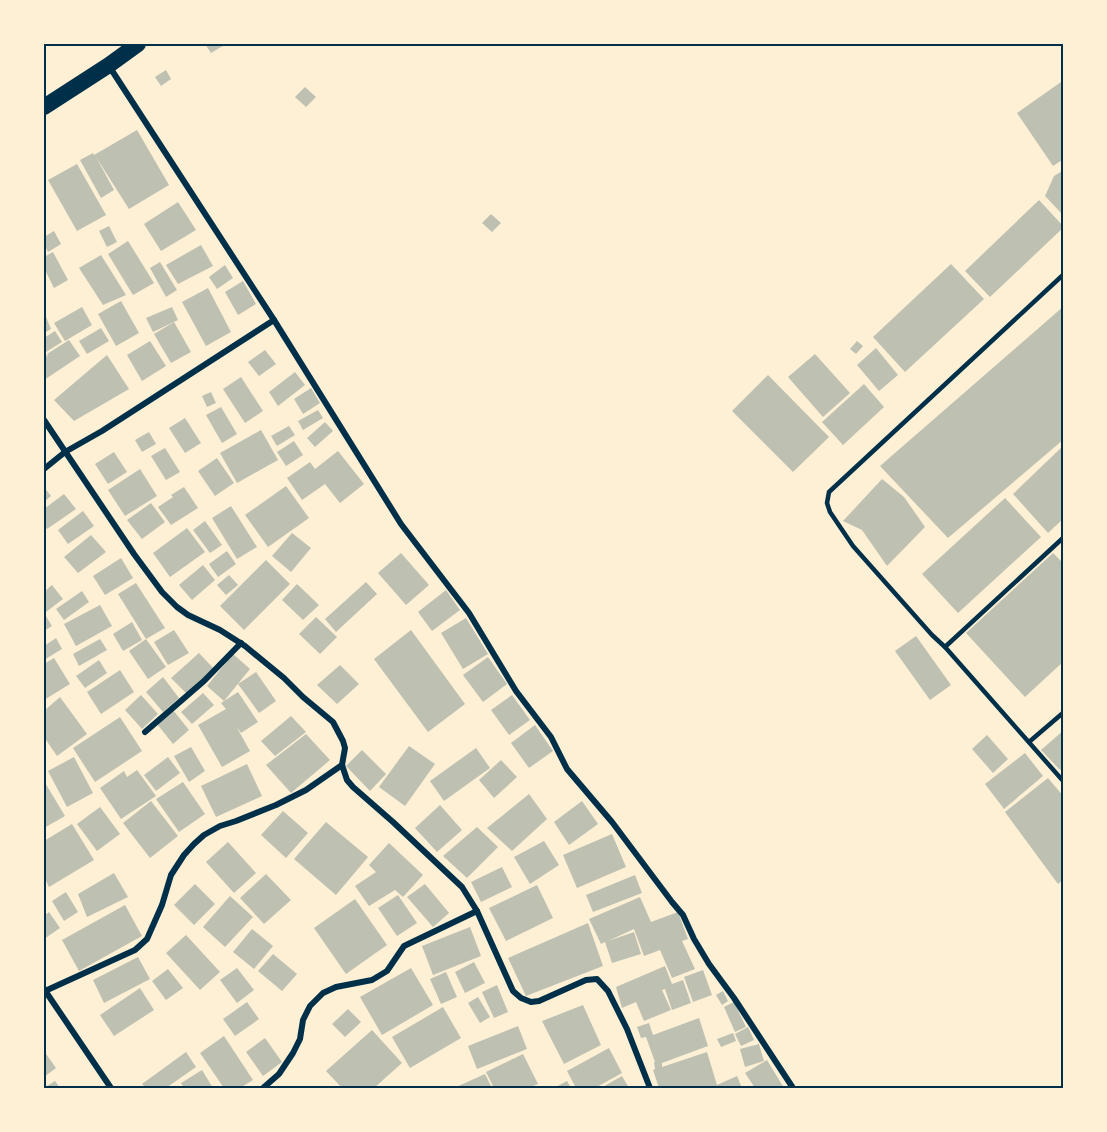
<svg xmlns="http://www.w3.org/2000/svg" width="1107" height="1132" font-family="Roboto,sans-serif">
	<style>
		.building { fill: #bec0b2 }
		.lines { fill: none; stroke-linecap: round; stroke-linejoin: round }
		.service { stroke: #003049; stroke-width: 4.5 }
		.minor { stroke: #003049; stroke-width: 6 }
		.trunk { stroke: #003049; stroke-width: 16 }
		.neatline { fill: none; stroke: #003049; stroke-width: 2 }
	</style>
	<rect width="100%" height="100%" fill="#fdf0d5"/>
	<g class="building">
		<polygon points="205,44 226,44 211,53"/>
		<polygon points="166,70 171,79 161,86 155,77"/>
		<polygon points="1061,82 1064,86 1064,159 1053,166 1017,113"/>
		<polygon points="305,87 316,97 306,107 295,97"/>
		<polygon points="137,130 169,185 129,209 96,157 114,190 101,198 80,160 93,153 94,155"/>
		<polygon points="77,164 106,215 77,231 48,180"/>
		<polygon points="1064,170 1064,216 1045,196 1054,176"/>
		<polygon points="1039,200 1064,227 990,297 965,271"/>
		<polygon points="178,202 196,230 161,251 144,224"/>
		<polygon points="491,214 501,223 492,232 482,223"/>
		<polygon points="109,226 117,242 107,247 99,231"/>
		<polygon points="54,231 61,244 48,252 44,244 44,237"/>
		<polygon points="128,241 154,283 133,295 108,254"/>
		<polygon points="201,245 213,266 178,284 166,265"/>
		<polygon points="53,252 68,280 54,288 44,268 44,257"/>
		<polygon points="101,255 126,295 103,305 79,268"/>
		<polygon points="160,262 177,290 166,297 150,268"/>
		<polygon points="951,264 984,299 905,372 873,337"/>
		<polygon points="225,265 233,278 217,289 209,277"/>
		<polygon points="243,281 256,304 238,315 225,292"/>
		<polygon points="208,288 231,332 206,346 182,302"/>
		<polygon points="121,301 139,333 116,346 98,314"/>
		<polygon points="1064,306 1064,439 948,538 880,466"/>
		<polygon points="82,307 92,325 65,341 54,323"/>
		<polygon points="172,307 178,320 153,332 146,318"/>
		<polygon points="44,312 51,329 44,333"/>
		<polygon points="174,322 191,352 171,363 154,334"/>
		<polygon points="101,328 109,341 87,354 79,341"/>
		<polygon points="55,331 62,342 46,352 44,349 44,338"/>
		<polygon points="69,340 80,356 44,380 44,356 46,355 48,357 47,354"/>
		<polygon points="150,341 166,366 142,381 127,355"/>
		<polygon points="857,341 863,346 856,354 850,349"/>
		<polygon points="876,348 898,375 879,391 857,365"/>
		<polygon points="265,350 276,364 259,376 248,362"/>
		<polygon points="815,354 850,393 823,417 788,377"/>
		<polygon points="107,355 129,389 74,421 54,400"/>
		<polygon points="295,372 305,385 278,406 269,392"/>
		<polygon points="768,375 829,437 793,472 732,411"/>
		<polygon points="241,377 263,411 245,423 223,389"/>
		<polygon points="864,384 884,407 843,445 822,422"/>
		<polygon points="311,388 320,403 303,414 294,399"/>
		<polygon points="211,392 216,403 207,407 202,396"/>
		<polygon points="221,407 237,434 222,443 206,415"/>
		<polygon points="318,410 323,418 303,430 298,421"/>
		<polygon points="185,418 201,443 185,453 169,428"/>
		<polygon points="325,422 333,431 315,447 307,438"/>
		<polygon points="289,426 295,435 277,446 271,436"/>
		<polygon points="261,430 278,460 237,483 220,453"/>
		<polygon points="149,432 156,444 142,452 135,440"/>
		<polygon points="294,441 303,455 286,466 277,452"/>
		<polygon points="1064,445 1064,518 1048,533 1013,494"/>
		<polygon points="165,448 180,472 166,480 151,456"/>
		<polygon points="338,451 364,484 340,503 325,484 302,500 287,478 310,462 315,469"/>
		<polygon points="114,452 127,472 108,484 95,464"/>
		<polygon points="217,458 234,483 215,496 198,471"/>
		<polygon points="140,469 157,496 125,516 108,490"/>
		<polygon points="882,479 904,497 925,527 887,566 862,530 843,521"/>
		<polygon points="286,486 309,518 268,547 245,515"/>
		<polygon points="44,487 51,496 44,502"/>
		<polygon points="184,487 198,508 171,525 158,507 173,497 171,495"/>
		<polygon points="64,494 76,509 47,529 44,525 44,509"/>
		<polygon points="1005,498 1041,537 958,613 922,574"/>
		<polygon points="151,503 165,522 142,539 127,520"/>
		<polygon points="231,506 257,547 237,559 212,518"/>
		<polygon points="83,511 94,526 68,544 58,530"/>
		<polygon points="205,521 222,545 210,553 193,530"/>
		<polygon points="187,528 205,552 170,577 153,553"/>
		<polygon points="292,533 311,548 291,572 272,556"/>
		<polygon points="91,535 106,552 78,573 64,557"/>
		<polygon points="227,551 236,564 218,577 209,564"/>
		<polygon points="401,553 429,585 406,605 378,573"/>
		<polygon points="1053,553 1064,564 1064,661 1025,697 966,633"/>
		<polygon points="121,558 133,578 105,595 93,576"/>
		<polygon points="266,560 290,584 244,630 220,606"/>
		<polygon points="203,565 215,580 192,600 179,585"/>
		<polygon points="229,575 238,585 226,595 217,585"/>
		<polygon points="366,582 377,594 336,632 325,619"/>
		<polygon points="136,583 165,628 146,639 118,594"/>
		<polygon points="297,584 319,605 303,620 282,600"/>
		<polygon points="52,585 63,599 46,612 44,608 44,592"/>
		<polygon points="446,590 460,610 432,631 418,612"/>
		<polygon points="82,591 89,602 64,620 56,609"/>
		<polygon points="100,605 112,626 76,646 64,624"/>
		<polygon points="44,613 52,626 44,631"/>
		<polygon points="316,617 337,637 320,654 299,634"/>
		<polygon points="466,618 488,654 463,669 441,633"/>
		<polygon points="132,622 142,640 123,651 113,634"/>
		<polygon points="174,630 189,653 168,665 154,642"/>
		<polygon points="411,630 465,704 428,732 374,659"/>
		<polygon points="916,636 951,685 930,700 895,651"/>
		<polygon points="56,638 62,649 44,660 44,646"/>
		<polygon points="100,639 107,650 79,666 73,654"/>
		<polygon points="146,639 166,667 148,679 129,651"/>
		<polygon points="199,653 214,669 187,694 171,678"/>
		<polygon points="233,654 250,669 224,701 207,686"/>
		<polygon points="488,657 507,684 483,702 463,675"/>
		<polygon points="54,658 70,684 44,700 44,664"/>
		<polygon points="99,660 107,673 85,688 76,676"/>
		<polygon points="340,665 359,684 337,704 317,685"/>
		<polygon points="120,670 134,692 101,714 87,692"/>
		<polygon points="256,672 276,701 259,713 238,684"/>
		<polygon points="163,677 179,698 163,712 146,692"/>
		<polygon points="238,692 258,722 241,733 236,726 250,751 222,767 198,725 226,709 221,703"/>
		<polygon points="203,693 214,705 192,724 181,712"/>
		<polygon points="141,695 158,714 142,729 125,710"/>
		<polygon points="512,695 530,720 509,735 491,710"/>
		<polygon points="60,697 87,734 57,756 44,737 44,711"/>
		<polygon points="173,710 189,730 173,744 157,724"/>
		<polygon points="291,716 306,732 275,756 261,741"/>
		<polygon points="120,717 142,751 95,782 73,748"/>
		<polygon points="535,725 553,751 529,768 511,743"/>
		<polygon points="1064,730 1064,767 1060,770 1041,750"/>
		<polygon points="306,734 330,760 291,793 266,765"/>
		<polygon points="987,735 1008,759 993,773 972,749"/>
		<polygon points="409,746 435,764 405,806 379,787"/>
		<polygon points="191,747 205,771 189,782 174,756"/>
		<polygon points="476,748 490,768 444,801 430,781"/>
		<polygon points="362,750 386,774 370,791 346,766"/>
		<polygon points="1025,753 1043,776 1004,809 985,784"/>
		<polygon points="74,757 93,793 67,807 48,771"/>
		<polygon points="168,757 180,773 156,791 144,775"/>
		<polygon points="501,760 517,777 494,798 479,780"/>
		<polygon points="247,764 262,796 216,817 201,786"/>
		<polygon points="137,770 156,796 121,819 100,788 124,771 127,777"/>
		<polygon points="1048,778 1064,797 1064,879 1058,884 1005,812"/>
		<polygon points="44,781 65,816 44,828"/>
		<polygon points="183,782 205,814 179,832 156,799"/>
		<polygon points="529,794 547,819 512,851 487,828"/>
		<polygon points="151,801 178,836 150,858 123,823"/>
		<polygon points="582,801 598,824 569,845 554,822"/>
		<polygon points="440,805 462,830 437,852 415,828"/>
		<polygon points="100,807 120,834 97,851 77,824"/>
		<polygon points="283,811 308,833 286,858 261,835"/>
		<polygon points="326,822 368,857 336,895 294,859"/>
		<polygon points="72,824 94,860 49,887 44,877 44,841"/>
		<polygon points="477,827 498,847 467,878 443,856"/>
		<polygon points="612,834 626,867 577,888 563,855"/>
		<polygon points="544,841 559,865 530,884 514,857"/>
		<polygon points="228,842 256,873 234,893 206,862"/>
		<polygon points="389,843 423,875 403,897 395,890 369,906 355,886 376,872 369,865"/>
		<polygon points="502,867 512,887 481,902 471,882"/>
		<polygon points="114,873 128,897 87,917 78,894"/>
		<polygon points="266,874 291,900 264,924 240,898"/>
		<polygon points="635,875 642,893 593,912 586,895"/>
		<polygon points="195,884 215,904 194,925 174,905"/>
		<polygon points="425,884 449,913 433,927 407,897"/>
		<polygon points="537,885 553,918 506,941 489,908"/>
		<polygon points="66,892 78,912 64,921 52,901"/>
		<polygon points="398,895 417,923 397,936 378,908"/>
		<polygon points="230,896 253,917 225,947 203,927"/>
		<polygon points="640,897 651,922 678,912 688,939 682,941 695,969 672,978 660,950 644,956 634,929 608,941 634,932 641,954 612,963 605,942 601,944 589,919"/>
		<polygon points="355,899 387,945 346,974 314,928"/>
		<polygon points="125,905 142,936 79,971 62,940"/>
		<polygon points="49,912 60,928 44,939 44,916"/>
		<polygon points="588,923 603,966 526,996 508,958"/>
		<polygon points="470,927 481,956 433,975 422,946"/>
		<polygon points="252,929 273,946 254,969 233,952"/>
		<polygon points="186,935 220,972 200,990 166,953"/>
		<polygon points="273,954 297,974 282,991 258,971"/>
		<polygon points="138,957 150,979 104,1003 93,980"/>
		<polygon points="474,962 485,983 465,993 455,972"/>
		<polygon points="665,966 672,984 683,980 691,1003 672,1010 665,989 662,990 671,1010 644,1021 636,1002 622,1008 616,987"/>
		<polygon points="237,968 254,990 237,1003 220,980"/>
		<polygon points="411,968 433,1005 382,1035 360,997"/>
		<polygon points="168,969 183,988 166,1000 152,981"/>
		<polygon points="703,970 712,995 693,1002 684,977"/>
		<polygon points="446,972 457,997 441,1004 430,979"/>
		<polygon points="497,985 508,1012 494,1018 482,992"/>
		<polygon points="140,988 154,1010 114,1036 100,1015"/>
		<polygon points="723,991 728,1001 722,1005 716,995"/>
		<polygon points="478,997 490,1017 480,1023 468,1003"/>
		<polygon points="247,1002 259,1019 235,1036 223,1019"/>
		<polygon points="734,1002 746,1027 735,1032 724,1007"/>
		<polygon points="583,1005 601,1045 564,1064 542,1021"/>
		<polygon points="443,1007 461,1038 410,1068 392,1037"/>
		<polygon points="348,1009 361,1022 345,1037 332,1024"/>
		<polygon points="699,1018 708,1046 662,1063 662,1067 707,1052 717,1085 737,1076 742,1088 659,1088 653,1070 655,1069 654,1062 655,1062 646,1037 641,1038 637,1027 649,1023 653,1035"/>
		<polygon points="518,1026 527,1049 477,1069 468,1046"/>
		<polygon points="748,1027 754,1040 741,1046 735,1034"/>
		<polygon points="372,1030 402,1063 374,1088 342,1088 326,1071"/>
		<polygon points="733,1033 736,1041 721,1047 717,1039"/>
		<polygon points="224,1036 253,1080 240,1088 224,1088 200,1053"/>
		<polygon points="265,1038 282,1062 263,1076 246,1052"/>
		<polygon points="759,1044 764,1061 745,1067 740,1049"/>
		<polygon points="609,1048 622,1073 595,1088 576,1088 567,1071"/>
		<polygon points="44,1051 56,1068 44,1077"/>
		<polygon points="186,1052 196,1067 166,1088 146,1088 142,1084"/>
		<polygon points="523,1054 538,1084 528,1088 494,1088 486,1072"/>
		<polygon points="767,1060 784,1088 755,1088 745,1073"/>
		<polygon points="202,1070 213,1088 184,1088 181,1083"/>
		<polygon points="485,1074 492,1088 454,1088"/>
		<polygon points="622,1076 629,1088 601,1088"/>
		<polygon points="55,1081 60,1088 44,1088"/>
		<polygon points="567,1081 571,1088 554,1088"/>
	</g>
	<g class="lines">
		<g class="service">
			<polyline points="1064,274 829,492 827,503 830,512 853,546 932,635 945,647 1064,782"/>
			<polyline points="945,647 1064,537"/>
			<polyline points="1029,742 1064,712"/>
		</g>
		<g class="minor">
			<polyline points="109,66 274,320 401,524 469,613 516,691 551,737 567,769 612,822 672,902 683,915 694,939 709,964 734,998 793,1088"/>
			<polyline points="44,420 134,554 162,592 177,607 188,615 220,630 245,646 284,678 303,697 333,722 343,741 345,748 342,765 347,780 353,787 393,822 462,887 477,911 513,991 521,998 531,1002 539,1001 586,980 597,979 608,991 627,1029 650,1088"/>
			<polyline points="44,469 65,452 102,431 274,320"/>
			<polyline points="145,732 204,681 241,643"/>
			<polyline points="44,989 111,1088"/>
			<polyline points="45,991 135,950 147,939 162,905 171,875 184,855 194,844 204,835 220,826 236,821 276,805 306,790 342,765"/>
			<polyline points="263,1088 279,1074 293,1053 300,1039 303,1020 310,1006 323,993 336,987 372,980 387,971 404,946 477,911"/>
		</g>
		<polyline class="trunk" points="44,107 109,65 138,44"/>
	</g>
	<rect width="1107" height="1132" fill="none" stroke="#fdf0d5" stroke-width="90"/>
	<rect x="45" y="45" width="1017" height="1042" class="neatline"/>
</svg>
